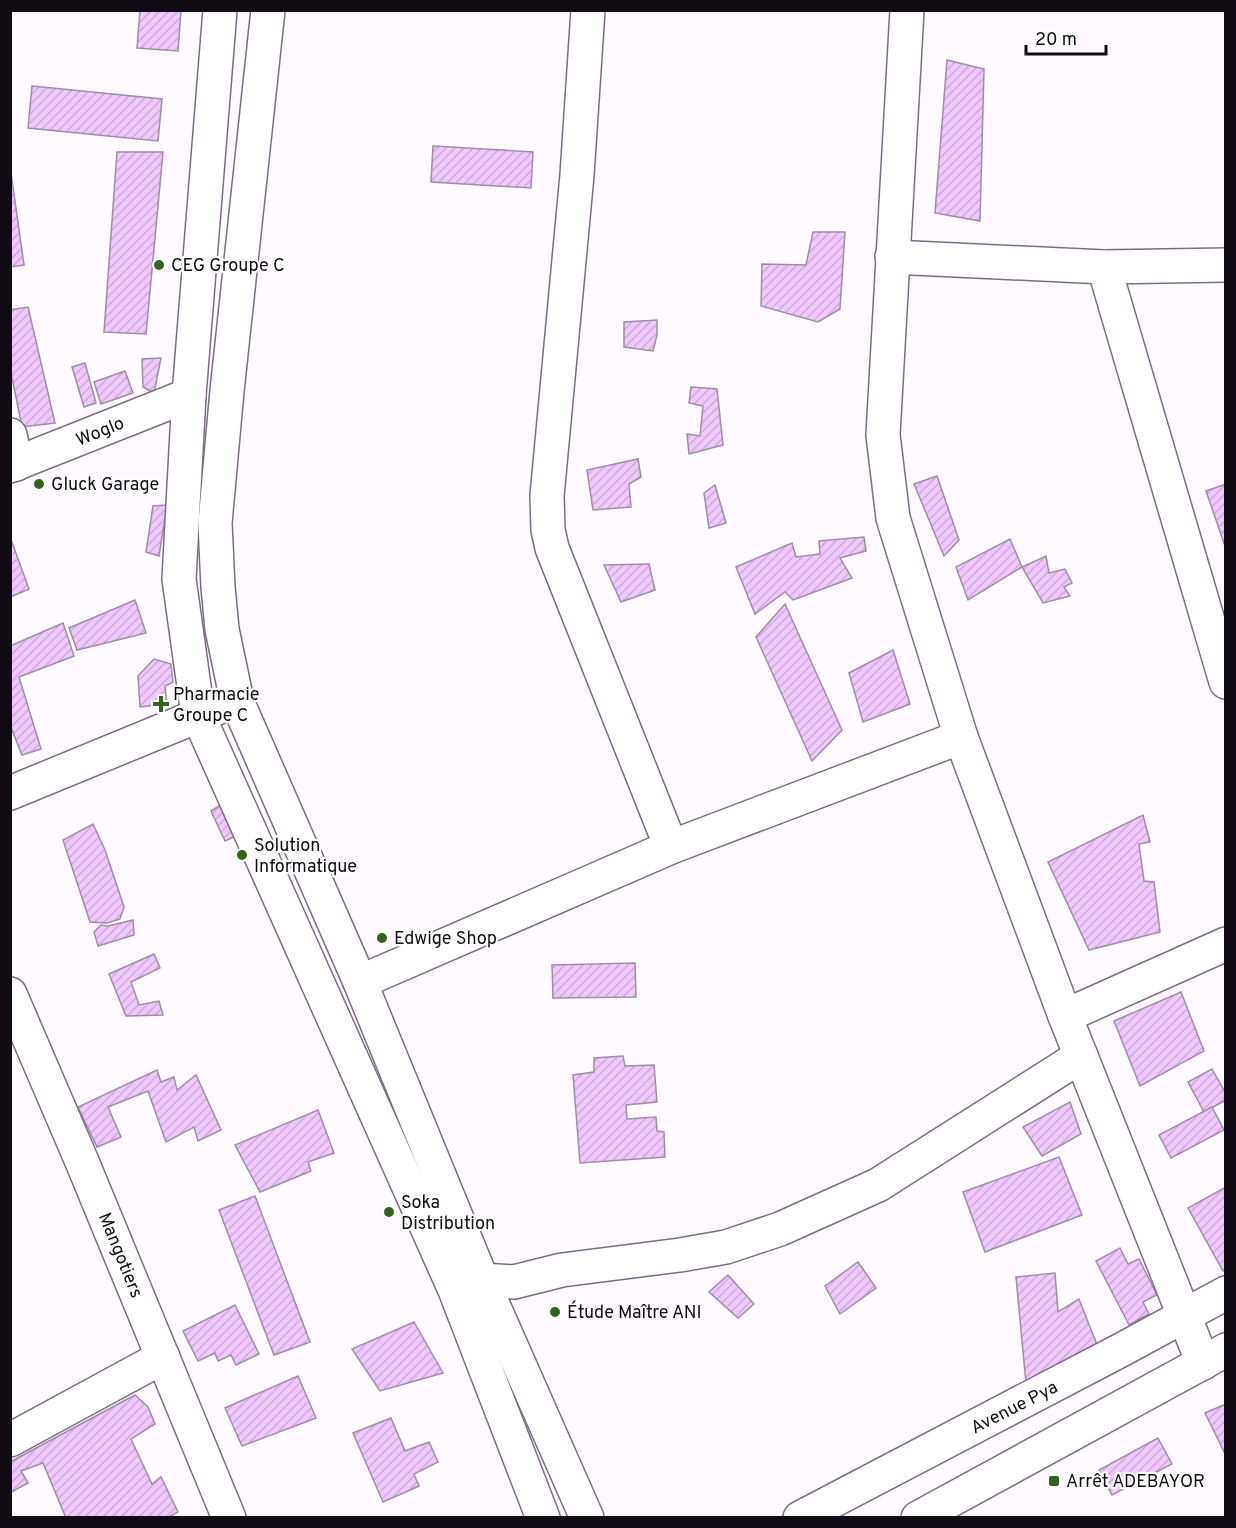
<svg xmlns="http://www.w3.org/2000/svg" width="1236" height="1528" font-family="Overpass,sans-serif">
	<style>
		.building { fill: url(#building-hatch); stroke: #9d8ea3; stroke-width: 1.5 }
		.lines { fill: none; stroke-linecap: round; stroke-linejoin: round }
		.minor-casing { stroke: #7c6e82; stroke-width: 36 }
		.major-casing { stroke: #7c6e82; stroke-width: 36 }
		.minor { stroke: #fff; stroke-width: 33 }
		.major { stroke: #fff; stroke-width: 33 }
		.poi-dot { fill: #366220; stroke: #fff; stroke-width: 2 }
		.labels { text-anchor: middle; stroke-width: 4.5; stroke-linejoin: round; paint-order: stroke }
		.poi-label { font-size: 18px; fill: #110b13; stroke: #fff; text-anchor: start }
		.street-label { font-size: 18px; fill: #110b13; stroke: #fff }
	</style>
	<defs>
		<pattern id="building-hatch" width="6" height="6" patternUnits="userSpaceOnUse" patternTransform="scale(1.5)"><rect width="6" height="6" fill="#efc8fe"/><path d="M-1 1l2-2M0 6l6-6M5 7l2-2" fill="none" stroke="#ccaad9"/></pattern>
	</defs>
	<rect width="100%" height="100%" fill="#fefaff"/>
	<g class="building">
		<polygon points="140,10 181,10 178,51 137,48"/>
		<polygon points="947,60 984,69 980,221 935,213"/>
		<polygon points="32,86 162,99 158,141 28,128"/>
		<polygon points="433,146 533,152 531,188 431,182"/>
		<polygon points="117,152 163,152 146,334 104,332"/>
		<polygon points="10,166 24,265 10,267"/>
		<polygon points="813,232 845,232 840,309 818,322 761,306 762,264 806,265"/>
		<polygon points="28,307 55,423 22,427 10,368 10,310"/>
		<polygon points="657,320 657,335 653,351 624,347 624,322"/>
		<polygon points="161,358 154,393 143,387 142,359"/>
		<polygon points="85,363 96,403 84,407 72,367"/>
		<polygon points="125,371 133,393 101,404 94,382"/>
		<polygon points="691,387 717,389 723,445 689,454 687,434 700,436 703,406 689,403"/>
		<polygon points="638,459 641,477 629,484 631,507 593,510 587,470"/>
		<polygon points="937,476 959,540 944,556 914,484"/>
		<polygon points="1226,484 1226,549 1206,491"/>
		<polygon points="715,485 726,523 709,528 704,493"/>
		<polygon points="167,505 159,556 146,552 153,506"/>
		<polygon points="10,537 29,589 10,597"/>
		<polygon points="864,537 866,551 840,558 852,578 793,600 785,592 755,614 736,567 792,543 796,557 820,554 819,541"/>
		<polygon points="1010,539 1022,567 968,600 956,567"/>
		<polygon points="1046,556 1049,573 1065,569 1072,583 1064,587 1070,596 1043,603 1022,567"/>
		<polygon points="649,564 655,590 621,602 604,565"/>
		<polygon points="135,600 146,633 77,650 69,628"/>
		<polygon points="785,604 842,730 812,761 756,637"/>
		<polygon points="63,623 74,656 19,677 41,749 22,755 10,725 10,646"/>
		<polygon points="893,650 910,704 863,722 849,673"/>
		<polygon points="154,659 171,664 173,682 165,686 167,704 140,707 138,676"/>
		<polygon points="222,804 236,836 225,841 211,811"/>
		<polygon points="1143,815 1150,842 1139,844 1144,881 1154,882 1160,932 1089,950 1048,862"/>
		<polygon points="93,824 105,850 124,907 120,919 107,923 90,922 63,840"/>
		<polygon points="133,920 134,935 98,946 94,932 101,925 108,926"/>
		<polygon points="154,954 160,968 131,982 139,1005 159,1001 163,1015 126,1016 109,974"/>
		<polygon points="635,963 636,997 553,998 552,965"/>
		<polygon points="1181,992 1204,1051 1140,1086 1114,1021"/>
		<polygon points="623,1056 625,1066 654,1065 657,1102 626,1105 627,1119 656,1117 657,1131 664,1132 665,1157 580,1163 573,1075 594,1072 594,1058"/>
		<polygon points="1212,1069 1226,1094 1226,1100 1204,1112 1188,1082"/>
		<polygon points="157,1070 161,1082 174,1077 177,1090 196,1075 221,1130 198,1141 194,1127 166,1142 148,1091 108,1107 121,1137 97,1147 78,1107"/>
		<polygon points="1070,1102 1081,1134 1042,1156 1023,1127"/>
		<polygon points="1212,1107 1224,1130 1171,1158 1159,1135"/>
		<polygon points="318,1110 334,1153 308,1162 311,1171 260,1192 235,1145"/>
		<polygon points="1059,1157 1082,1215 985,1252 963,1192"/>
		<polygon points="1226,1187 1226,1269 1223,1271 1188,1208"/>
		<polygon points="255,1196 310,1342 274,1355 219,1210"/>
		<polygon points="1120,1248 1128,1264 1139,1259 1157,1295 1143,1302 1149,1314 1129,1325 1096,1261"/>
		<polygon points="858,1262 876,1288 840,1314 825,1286"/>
		<polygon points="1055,1273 1058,1312 1079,1299 1101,1355 1027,1394 1016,1277"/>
		<polygon points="728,1275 754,1304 738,1318 709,1292"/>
		<polygon points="235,1305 259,1354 236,1365 231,1355 218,1361 215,1353 198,1361 183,1331"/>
		<polygon points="414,1322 443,1373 380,1391 352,1349"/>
		<polygon points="298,1376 316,1418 242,1446 225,1408"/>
		<polygon points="135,1395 148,1407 155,1424 131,1439 152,1484 161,1477 178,1512 167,1518 66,1518 43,1463 21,1471 28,1483 10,1493 10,1462"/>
		<polygon points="1226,1404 1226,1456 1205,1413"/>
		<polygon points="391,1418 405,1451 429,1442 438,1462 414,1474 419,1486 383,1502 353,1433"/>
		<polygon points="1158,1438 1172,1464 1112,1495 1099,1470"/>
	</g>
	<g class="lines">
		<defs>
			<g id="minor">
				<polyline points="220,10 189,395 179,579 198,715 455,1290 543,1518"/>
				<polyline points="268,10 227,391 215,523 218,587 222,629 237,701 360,982 482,1280 587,1518"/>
				<polyline points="588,10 577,175 547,496 548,530 552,548 671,847"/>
				<polyline points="907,10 883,435 893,518 961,737 1065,1016 1203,1363"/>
				<polyline points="892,257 1104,267 1226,265"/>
				<polyline points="1104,267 1226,682"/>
				<polyline points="10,435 16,464"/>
				<polyline points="10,466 189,395"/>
				<polyline points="10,793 217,708"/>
				<polyline points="360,982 671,847 961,737"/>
				<polyline points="10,994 83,1164 229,1518"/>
				<polyline points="1065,1016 1226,944"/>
				<polyline points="467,1285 480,1277 482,1280 514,1282 562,1270 680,1255 726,1247 780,1229 878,1185 1081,1056"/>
				<polyline points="10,1440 163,1357"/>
			</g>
			<g id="major">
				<polyline points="800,1518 1123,1349 1226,1293"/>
				<polyline points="918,1518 1226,1350"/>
			</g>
		</defs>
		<use href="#minor" class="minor-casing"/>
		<use href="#major" class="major-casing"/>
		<use href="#minor" class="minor"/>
		<use href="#major" class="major"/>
	</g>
	<g class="poi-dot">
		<circle cx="159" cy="265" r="6"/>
		<circle cx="39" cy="484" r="6"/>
		<path d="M158 695h6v6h6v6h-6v6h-6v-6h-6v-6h6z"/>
		<circle cx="242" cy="855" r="6"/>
		<circle cx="382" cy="938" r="6"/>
		<circle cx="389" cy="1212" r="6"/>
		<circle cx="555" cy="1312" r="6"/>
		<rect x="1048" y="1475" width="12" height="12" rx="3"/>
	</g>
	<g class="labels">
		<g class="poi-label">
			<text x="171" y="271">CEG Groupe C</text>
			<text x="51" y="490">Gluck Garage</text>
			<text x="173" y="700">Pharmacie<tspan x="173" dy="21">Groupe C</tspan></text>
			<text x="254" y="851">Solution<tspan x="254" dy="21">Informatique</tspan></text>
			<text x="394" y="944">Edwige Shop</text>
			<text x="401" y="1208">Soka<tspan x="401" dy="21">Distribution</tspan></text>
			<text x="567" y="1318">Étude Maître ANI</text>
			<text x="1066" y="1487">Arrêt ADEBAYOR</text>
		</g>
		<g class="street-label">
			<text transform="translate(100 431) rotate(-22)" y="6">Woglo</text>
			<text transform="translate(121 1255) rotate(68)" y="6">Mangotiers</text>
			<text transform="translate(1014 1407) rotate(-27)" y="6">Avenue Pya</text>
		</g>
	</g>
	<rect width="1236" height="1528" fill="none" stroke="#110b13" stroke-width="24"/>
	<path d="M1026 45v9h80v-9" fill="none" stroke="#110b13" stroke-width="3"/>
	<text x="1035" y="45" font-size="18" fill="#110b13" stroke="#ffffff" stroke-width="4.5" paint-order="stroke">20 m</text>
</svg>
